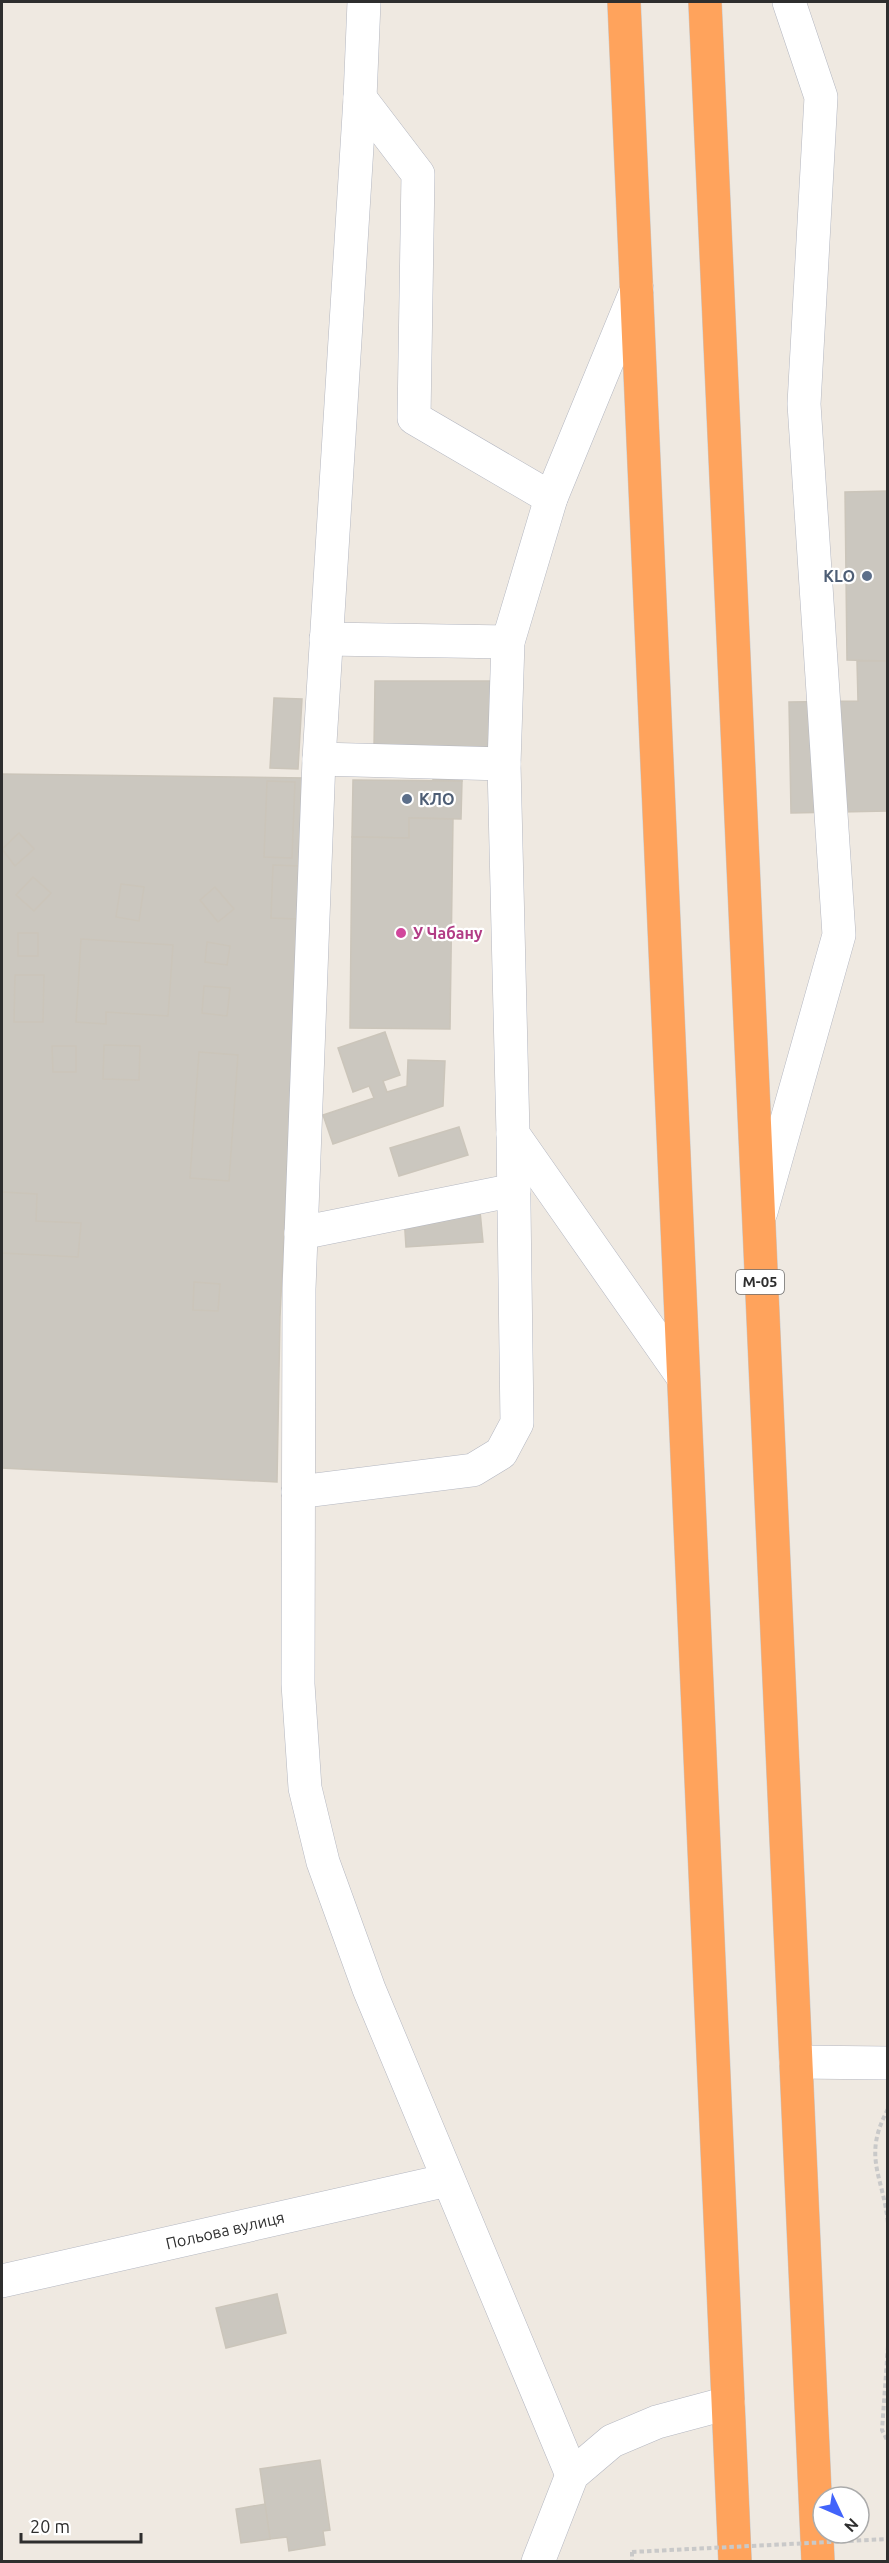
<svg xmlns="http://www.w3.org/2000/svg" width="889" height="2563" font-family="Ubuntu,sans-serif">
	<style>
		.building { fill: #cbc7bf; stroke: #cbc5ba; stroke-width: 1.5 }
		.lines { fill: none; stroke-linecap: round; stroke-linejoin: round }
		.minor-casing { stroke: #b4b7c1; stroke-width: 34 }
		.highway-casing { stroke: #c9c9c9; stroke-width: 34 }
		.path { stroke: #c9c9c9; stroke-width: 4; stroke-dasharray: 4.5 3; stroke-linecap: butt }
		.minor { stroke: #fff; stroke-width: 33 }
		.highway { stroke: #ffa35c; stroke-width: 33 }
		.path-bridge { stroke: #c9c9c9; stroke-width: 4; stroke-dasharray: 4.5 3; stroke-linecap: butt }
		.service-dot { fill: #5c6f8a; stroke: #fff; stroke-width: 2 }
		.hotel-dot { fill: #d1479c; stroke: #fff; stroke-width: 2 }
		.labels { text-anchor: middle; stroke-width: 4.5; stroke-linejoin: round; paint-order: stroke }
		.shield { fill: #fff; stroke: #6d6d6d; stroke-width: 1.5 }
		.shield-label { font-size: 15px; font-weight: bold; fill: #2e2e2e }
		.service-label { font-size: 16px; font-weight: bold; fill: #4e5e75; stroke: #fff; text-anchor: end }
		.hotel-label { font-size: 16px; font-weight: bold; fill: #b23c85; stroke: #fff; text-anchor: start }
		.street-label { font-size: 16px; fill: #2e2e2e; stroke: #fff }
	</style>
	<rect width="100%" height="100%" fill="#efe9e1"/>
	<g class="building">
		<polygon points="888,491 888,661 847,660 845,492"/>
		<polygon points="857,661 888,661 888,811 791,813 789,702 858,701"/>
		<polygon points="375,681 512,681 511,747 462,747 462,781 433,780 433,748 374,748"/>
		<polygon points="274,698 302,699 298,769 270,768"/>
		<polygon points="2,774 306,778 280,1317 277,1482 2,1468"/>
		<polygon points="353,780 462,781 461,819 409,818 409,838 352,837"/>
		<polygon points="267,781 295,782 292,858 264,857"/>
		<polygon points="409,818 453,819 450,1029 350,1028 352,837 409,838"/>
		<polygon points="19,833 34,849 15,866 2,849"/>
		<polygon points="273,865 299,866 297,919 271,918"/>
		<polygon points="33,877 51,893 34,911 16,895"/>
		<polygon points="121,884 144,887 139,921 116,917"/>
		<polygon points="215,887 234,909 218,922 200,900"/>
		<rect x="18" y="933" width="20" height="23"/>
		<polygon points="81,939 173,945 168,1016 106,1012 106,1024 76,1022"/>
		<polygon points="207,942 230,946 227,965 205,962"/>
		<polygon points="15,975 44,975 43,1022 14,1022"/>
		<polygon points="204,986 230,988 227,1016 202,1013"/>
		<polygon points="385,1032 400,1075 383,1081 387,1092 407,1086 408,1060 445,1061 443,1106 333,1144 323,1115 374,1098 369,1086 353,1092 338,1048"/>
		<polygon points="104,1045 140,1046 139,1080 103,1079"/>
		<polygon points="52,1046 76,1046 76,1072 53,1072"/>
		<polygon points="199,1052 238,1055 229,1181 190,1178"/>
		<polygon points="459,1127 468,1155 399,1176 390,1148"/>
		<polygon points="2,1192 37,1194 36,1221 81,1223 78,1257 2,1253"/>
		<polygon points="480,1211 483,1242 406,1247 404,1216"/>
		<polygon points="194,1282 220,1284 218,1311 193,1310"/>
		<polygon points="277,2294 286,2333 226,2348 216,2308"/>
		<polygon points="320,2460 330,2530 323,2531 325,2545 289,2551 287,2537 270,2539 260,2469"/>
		<polygon points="265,2504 270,2539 241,2543 236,2509"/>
	</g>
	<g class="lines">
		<defs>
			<g id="minor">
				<polyline points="364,2 360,98 319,759 299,1289 298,1684 305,1788 323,1862 369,1989 572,2475"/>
				<polyline points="360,98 418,174 414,418 551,498"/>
				<polyline points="637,289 551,498 508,642 504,764 513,1134 683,1377"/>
				<polyline points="326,639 508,642"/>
				<polyline points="319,759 504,764"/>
				<polyline points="761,1212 839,935 804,404 821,97 789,2"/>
				<polyline points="301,1233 514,1190"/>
				<polyline points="298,1492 473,1470 501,1453 517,1423 513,1134"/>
				<polyline points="796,2062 888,2063"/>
				<polyline points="2,2281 448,2180"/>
				<polyline points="538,2562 572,2475 612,2441 657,2422 728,2403"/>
			</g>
			<g id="highway">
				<polyline points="624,2 735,2562"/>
				<polyline points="705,2 818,2562"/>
			</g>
		</defs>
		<use href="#minor" class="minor-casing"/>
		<use href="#highway" class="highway-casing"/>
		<g class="path">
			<path d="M888,2109C862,2157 883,2175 888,2223"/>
			<polyline points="888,2346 882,2430 888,2442"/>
			<polyline points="632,2552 632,2562"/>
		</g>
		<use href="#minor" class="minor"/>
		<use href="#highway" class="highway"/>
		<polyline class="path-bridge" points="632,2552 888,2539"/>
	</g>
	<g class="service-dot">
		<circle cx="867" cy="576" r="6"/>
		<circle cx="407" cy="799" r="6"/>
	</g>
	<circle class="hotel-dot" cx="401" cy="933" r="6"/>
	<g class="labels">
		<rect class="shield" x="736" y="1270" width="48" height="24" rx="4.5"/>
		<g class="shield-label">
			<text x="760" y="1287">М-05</text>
		</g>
		<g class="service-label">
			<text x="855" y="582">KLO</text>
			<text x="419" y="805" text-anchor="start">КЛО</text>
		</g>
		<g class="hotel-label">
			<text x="413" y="939">У Чабану</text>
		</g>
		<g class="street-label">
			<text transform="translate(225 2230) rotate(-13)" y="6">Польова вулиця</text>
		</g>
	</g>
	<rect width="889" height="2563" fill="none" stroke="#2e2e2e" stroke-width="6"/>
	<g transform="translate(841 2515) rotate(134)"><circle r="28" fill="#ffffff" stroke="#ababab" stroke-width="1.5"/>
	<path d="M0-4.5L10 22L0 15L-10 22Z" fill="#4264fb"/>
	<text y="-9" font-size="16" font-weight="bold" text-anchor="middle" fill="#2e2e2e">N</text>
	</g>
	<path d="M21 2533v9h120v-9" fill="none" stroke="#2e2e2e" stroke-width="3"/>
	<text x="30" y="2533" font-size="18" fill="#2e2e2e" stroke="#ffffff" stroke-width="4.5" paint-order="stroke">20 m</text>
</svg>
